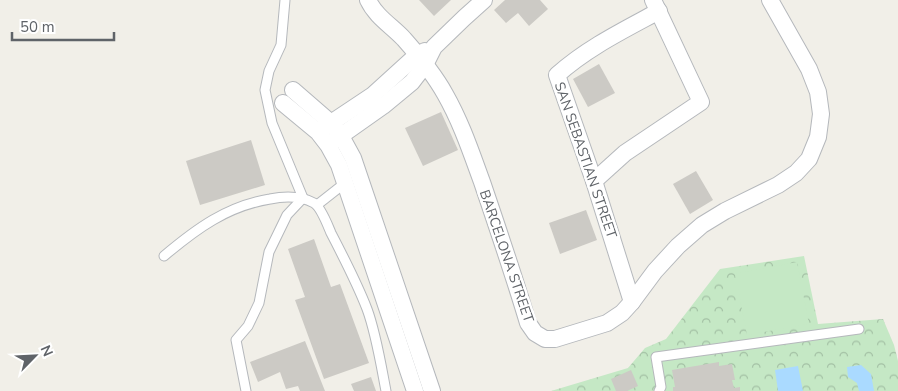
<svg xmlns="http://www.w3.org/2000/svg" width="898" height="391" font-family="'Nunito Sans',sans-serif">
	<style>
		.forest { fill: url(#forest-crowns) }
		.garden { fill: #c5e8c5 }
		.water { fill: #aadaff }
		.building { fill: #cccac5 }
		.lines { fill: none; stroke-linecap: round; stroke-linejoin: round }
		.service-casing { stroke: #b5b8bc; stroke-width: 11 }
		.minor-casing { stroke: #b5b8bc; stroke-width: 18 }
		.service { stroke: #fff; stroke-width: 9 }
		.minor { stroke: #fff; stroke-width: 16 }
		.labels { text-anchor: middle; stroke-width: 5; stroke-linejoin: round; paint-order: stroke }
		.street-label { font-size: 14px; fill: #5f6368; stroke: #fff }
	</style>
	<defs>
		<pattern id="forest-crowns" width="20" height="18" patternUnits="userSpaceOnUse" patternTransform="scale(1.25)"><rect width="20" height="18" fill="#c5e8c5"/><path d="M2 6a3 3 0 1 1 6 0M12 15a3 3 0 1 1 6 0" fill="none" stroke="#a3c0a4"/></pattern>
	</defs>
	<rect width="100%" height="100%" fill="#f1efe8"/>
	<polygon class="forest" points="804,256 818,324 883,319 894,345 898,361 898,391 551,391 628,368 645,348 666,339 720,269"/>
	<polygon class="garden" points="797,262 809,324 747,335 735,274"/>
	<g class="water">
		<polygon points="861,365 871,374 874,391 859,391 857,383 848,377 847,367"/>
		<polygon points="798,366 803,391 778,391 775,370"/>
	</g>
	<g class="building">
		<polygon points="419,0 451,0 434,16"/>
		<polygon points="505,0 540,0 548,9 529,26 518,13 506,23 494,10"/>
		<polygon points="599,64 615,93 588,107 573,79"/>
		<polygon points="441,112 458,150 423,166 405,128"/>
		<polygon points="251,140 265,185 200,205 186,161"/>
		<polygon points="696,171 713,200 690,214 673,184"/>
		<polygon points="586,210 597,240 560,254 549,223"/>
		<polygon points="314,239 331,287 340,284 369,363 324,379 295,300 305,297 288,249"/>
		<polygon points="305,341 325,391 300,391 298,386 286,389 280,372 258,382 250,362"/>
		<polygon points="719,362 719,366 732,364 735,380 732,380 734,388 740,387 740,391 673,391 673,387 675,387 672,370"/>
		<polygon points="631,370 638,386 627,391 616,391 611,379"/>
		<polygon points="371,377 376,391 354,391 351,384"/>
	</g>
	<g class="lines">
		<defs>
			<g id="service">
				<polyline points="285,0 281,45 269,71 265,90 272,123 303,198"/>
				<polyline points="317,205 345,183"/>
				<path d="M164,256C196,229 227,206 270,199C285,196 301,196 314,203C321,207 328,226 331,233C344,258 357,283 367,309C376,333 381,365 386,391"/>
				<polyline points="246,391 236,340 248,326 259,303 269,252 287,215 303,198"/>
				<polyline points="659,391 661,387 656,357 859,329"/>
			</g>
			<g id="minor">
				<path d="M368,0C376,17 392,26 404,39C419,56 434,74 445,94C461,122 471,152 482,182C498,229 514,276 528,323L535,333L545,339H555L607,323L622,313L632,302L655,271L678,246L702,225L725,211L778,185L796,173L809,159L818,137L821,114L818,92L809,69L770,0"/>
				<polyline points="293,90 331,123 341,136 353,158 432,391"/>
				<polyline points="283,103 318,132 328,145 339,165 415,391"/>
				<polyline points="322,129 373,95 417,55 425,51"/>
				<polyline points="332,142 383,106 412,82 425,65 434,47 464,18 484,0"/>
				<polyline points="594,181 625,153 701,102 653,0"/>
				<path d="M632,302L594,181L557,75C587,48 624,30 659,11"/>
			</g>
		</defs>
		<use href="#service" class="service-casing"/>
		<use href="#minor" class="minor-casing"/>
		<use href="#service" class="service"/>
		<use href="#minor" class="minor"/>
	</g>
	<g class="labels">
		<g class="street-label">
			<text transform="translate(586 160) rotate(71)" y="5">SAN SEBASTIAN STREET</text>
			<text transform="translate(507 256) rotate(71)" y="5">BARCELONA STREET</text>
		</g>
	</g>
	<g transform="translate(35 356) rotate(66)" stroke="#ffffff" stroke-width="4" paint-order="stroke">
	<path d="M0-4L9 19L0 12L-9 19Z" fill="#5f6368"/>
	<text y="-8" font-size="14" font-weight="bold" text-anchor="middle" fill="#5f6368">N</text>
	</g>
	<path d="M12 32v8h102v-8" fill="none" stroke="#5f6368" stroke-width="2.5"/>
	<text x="20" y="32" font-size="15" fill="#5f6368" stroke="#ffffff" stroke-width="4" paint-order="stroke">50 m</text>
</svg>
